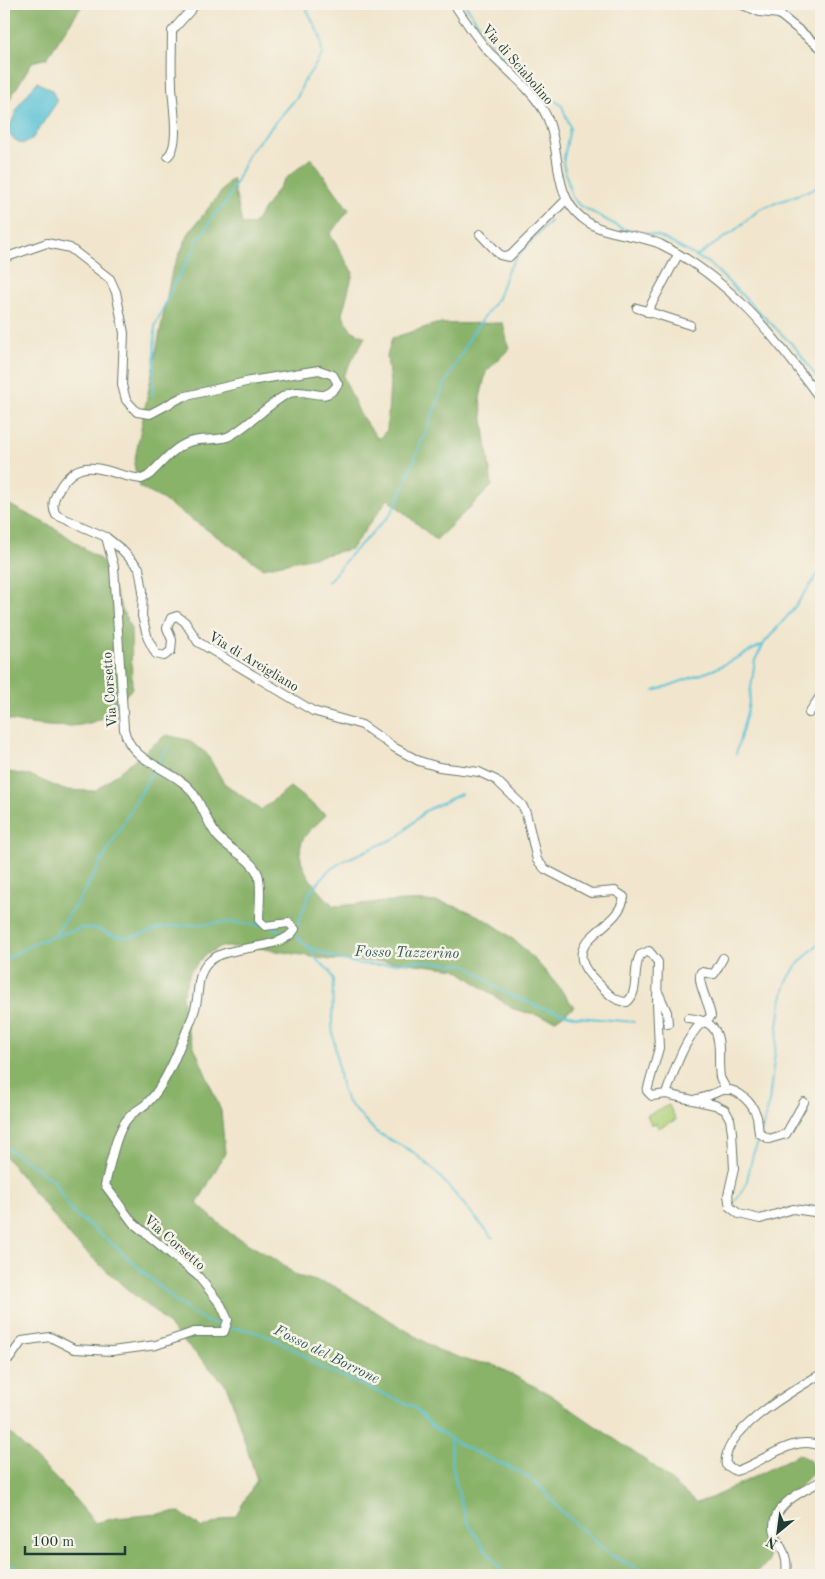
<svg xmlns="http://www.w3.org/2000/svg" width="825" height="1579" font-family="'Old Standard TT',serif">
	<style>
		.green { fill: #aed17a; stroke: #668757 }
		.forest { fill: #8ab36a; stroke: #54784f }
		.water { fill: #5bc3d7; stroke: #3d8086 }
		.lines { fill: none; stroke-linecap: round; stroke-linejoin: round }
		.stream { stroke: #5bc3d7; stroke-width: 2 }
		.minor-casing { stroke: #68786a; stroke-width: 10 }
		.minor { stroke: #fff; stroke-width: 8 }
		.labels { text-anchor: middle; stroke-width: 5; stroke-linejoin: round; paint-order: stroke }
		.street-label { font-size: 14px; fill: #1f3d34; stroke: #f7f3e8 }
		.water-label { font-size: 15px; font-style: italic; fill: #2e5e5d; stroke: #f7f3e8 }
	</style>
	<rect width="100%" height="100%" fill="#f7f3e8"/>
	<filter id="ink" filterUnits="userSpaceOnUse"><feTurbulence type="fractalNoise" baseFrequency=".02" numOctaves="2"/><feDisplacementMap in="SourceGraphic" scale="10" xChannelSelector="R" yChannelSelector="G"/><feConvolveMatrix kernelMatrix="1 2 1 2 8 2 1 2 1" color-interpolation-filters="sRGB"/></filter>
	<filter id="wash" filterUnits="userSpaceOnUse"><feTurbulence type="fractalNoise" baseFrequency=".0096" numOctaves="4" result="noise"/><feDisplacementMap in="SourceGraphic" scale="20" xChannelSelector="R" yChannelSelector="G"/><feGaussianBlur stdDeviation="1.12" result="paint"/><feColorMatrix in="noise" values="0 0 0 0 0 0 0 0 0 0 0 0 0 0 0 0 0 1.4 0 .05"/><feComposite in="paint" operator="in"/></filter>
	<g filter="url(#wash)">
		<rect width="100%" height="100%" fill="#f1e6cd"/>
		<polygon class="green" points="669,1105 676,1120 658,1128 656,1123 651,1125 647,1115"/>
		<g class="forest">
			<polygon points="4,4 83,4 47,58 32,62 4,109"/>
			<polygon points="311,158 349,210 330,234 353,273 342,314 351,330 365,337 343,376 360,414 378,439 387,430 390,383 387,356 392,338 436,324 503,323 509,349 486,372 480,398 492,486 436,540 388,499 351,549 263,568 162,499 139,487 134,464 172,271 189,233 232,178 242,224 253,225 284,180"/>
			<path d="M4,502L58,530L101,560L131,629L132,688C125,696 118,705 111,712C87,734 33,726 4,719Z"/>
			<path d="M166,735L188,740L206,753L224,783L261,810L290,787L326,815C319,823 305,832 302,842C293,866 319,891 334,906C364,904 395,900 426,901C491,905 538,959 574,1007L556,1020L513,1009L456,969L400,962L331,960L253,947H219L204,956L190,972L182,996L188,1032L221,1111L225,1153L197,1204L231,1234L276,1260L297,1276L334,1286L438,1350L472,1362L492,1364L549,1394L655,1467L696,1503L716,1496L799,1454L810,1461L813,1472L799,1488L775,1508L771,1517L768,1563L752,1575H4V1427L68,1491L95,1523L116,1518L179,1512L202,1528L236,1515L257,1480L227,1386L157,1313L127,1289L74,1241L4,1155V771L32,776L64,790L95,791Z"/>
		</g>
		<polygon class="water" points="37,82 52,90 57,102 32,139 22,144 12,138 8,131 19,105"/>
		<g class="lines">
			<g class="stream">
				<polyline points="465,4 496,50 528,79 562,106 570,127 563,163 572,197 579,205 623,229 659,236 710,264 795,347 821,383"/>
				<polyline points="697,256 734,231 760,209 821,186"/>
				<polyline points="153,395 155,326 175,282 193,252 197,240 203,234 213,216 227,202 249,153 298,96 303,83 322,55 321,38 304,4"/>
				<polyline points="328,582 351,554 390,515 398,501 443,388 473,332 498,298 507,272 516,258 550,221"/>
				<polyline points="654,691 713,670 762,645"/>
				<polyline points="736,754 748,708 755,660 765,642 791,612 821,570"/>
				<polyline points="157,764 169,745"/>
				<polyline points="297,927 310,892 329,870 345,860 398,837 425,811 461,794"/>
				<polyline points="272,928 289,933"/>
				<polyline points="56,934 84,892 155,768"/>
				<polyline points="294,935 307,946 338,959 360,964 379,965 415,961 467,965 502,991 539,1007 577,1017 634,1022"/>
				<polyline points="307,946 318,961 330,971 333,980 332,1027 340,1080 346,1100 376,1132 413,1152 435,1171 493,1238"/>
				<polyline points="4,960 37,942 81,928 95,928 115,936 132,937 162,927 232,922 260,926"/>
				<polyline points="762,1131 769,1102 781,1002 786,983 796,966 821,941"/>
				<polyline points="4,1146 54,1181 72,1212 108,1240 179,1304 207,1322 224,1326"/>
				<polyline points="736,1200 746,1185 753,1154 761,1136"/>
				<path d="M228,1327C235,1329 241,1329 248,1330C271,1335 301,1352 318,1366L414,1407L433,1427L462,1446L522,1473L541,1487L558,1508L609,1554L650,1575"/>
				<path d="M450,1439C451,1465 459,1505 471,1528C481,1545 494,1560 505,1575"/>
				<polyline points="4,1566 15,1565"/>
			</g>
		</g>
	</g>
	<g filter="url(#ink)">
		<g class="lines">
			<defs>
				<g id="minor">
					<path d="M454,4C465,20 476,38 489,52C509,72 535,92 547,117C562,150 551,193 582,218C603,236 635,233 660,244C730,278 777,339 821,400"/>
					<polyline points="740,4 760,12 779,14 821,48"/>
					<path d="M168,156C181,145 172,101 172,85C171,67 172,49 172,31L196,4"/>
					<polyline points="480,234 500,255 509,257 566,200"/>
					<path d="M4,258L47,243L70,248L110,279L116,292L124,333L122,385L126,400L137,412L150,414L182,397L250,381L319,370L333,375L338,384C324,406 310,387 290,393C273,399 246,429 227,437C215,441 201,438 189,442C173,448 160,465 148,476L142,479C108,476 82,450 59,489C54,498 51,506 56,515L106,537L121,549L139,568L143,591L142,616L148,639L156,654L164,656L171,651L172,640L167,628L171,618L177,616L185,622L198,642L313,711L362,725L395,748L419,761L439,767L479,772L496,780L522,805L526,813L537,860L545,869L591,893L615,891L624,897C619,932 550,940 599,984C607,992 615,1002 627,1002C640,991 632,969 640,955L649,951L658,962L657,1003L659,1048L647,1091L652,1096L666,1094L715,1105L725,1110L730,1119L732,1132L734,1169L728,1195L730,1207L739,1214L760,1219L793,1209L821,1213"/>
					<polyline points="637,308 690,325"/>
					<polyline points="647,312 678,255"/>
					<polyline points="809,713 821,695"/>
					<polyline points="659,994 667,1012 668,1024"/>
					<path d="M688,1018C729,1021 716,1050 720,1077C721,1081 725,1086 727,1090"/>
					<path d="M666,1094C674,1072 681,1048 696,1029C699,1024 706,1022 711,1016C709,1002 696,982 701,972L714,974L723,958"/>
					<path d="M697,1099C707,1098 714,1092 723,1090C738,1087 753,1104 757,1117C758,1122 758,1128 759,1133L769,1139L786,1134L804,1102"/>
					<path d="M4,1359L10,1358L22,1341L50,1337L74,1349L112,1351L156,1345L194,1332H224L228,1320L221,1305L198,1276L133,1223L105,1185C110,1166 116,1130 129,1117C134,1111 142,1108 147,1103C161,1090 171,1068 178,1051C183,1038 190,1025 194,1012C201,994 194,974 211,960C231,944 283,951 295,929L289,923L265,926L259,920C259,909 262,884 258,874C251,858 231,851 219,838C206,824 202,800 187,786C165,766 130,761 124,729L114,567L106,537"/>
					<path d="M821,1374C796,1389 720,1431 726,1465L736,1471C761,1464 795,1432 821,1447"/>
					<path d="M785,1575C788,1567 787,1561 784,1553C780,1545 775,1536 774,1528C773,1503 804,1491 821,1481"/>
				</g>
			</defs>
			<use href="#minor" class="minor-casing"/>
			<use href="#minor" class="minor"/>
		</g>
	</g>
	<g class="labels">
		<g class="street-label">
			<text transform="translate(518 64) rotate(49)" y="5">Via di Sciabolino</text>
			<text transform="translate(254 661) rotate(31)" y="5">Via di Arcigliano</text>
			<text transform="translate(109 690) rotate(-94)" y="5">Via Corsetto</text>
			<text transform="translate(175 1242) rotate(41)" y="5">Via Corsetto</text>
		</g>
		<g class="water-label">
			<text transform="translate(407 952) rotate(1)" y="5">Fosso Tazzerino</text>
			<text transform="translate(327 1354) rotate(26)" y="5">Fosso del Borrone</text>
		</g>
	</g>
	<rect width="825" height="1579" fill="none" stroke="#f7f3e8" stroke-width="20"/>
	<g transform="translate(778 1532) rotate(209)" stroke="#f7f3e8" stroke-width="4" paint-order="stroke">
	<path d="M0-4L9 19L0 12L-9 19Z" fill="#1f3d34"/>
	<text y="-8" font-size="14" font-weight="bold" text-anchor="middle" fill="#1f3d34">N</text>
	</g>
	<path d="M25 1546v8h100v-8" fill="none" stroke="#1f3d34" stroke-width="2.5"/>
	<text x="32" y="1546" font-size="15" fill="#1f3d34" stroke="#f7f3e8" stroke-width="4" paint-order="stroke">100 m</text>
</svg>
